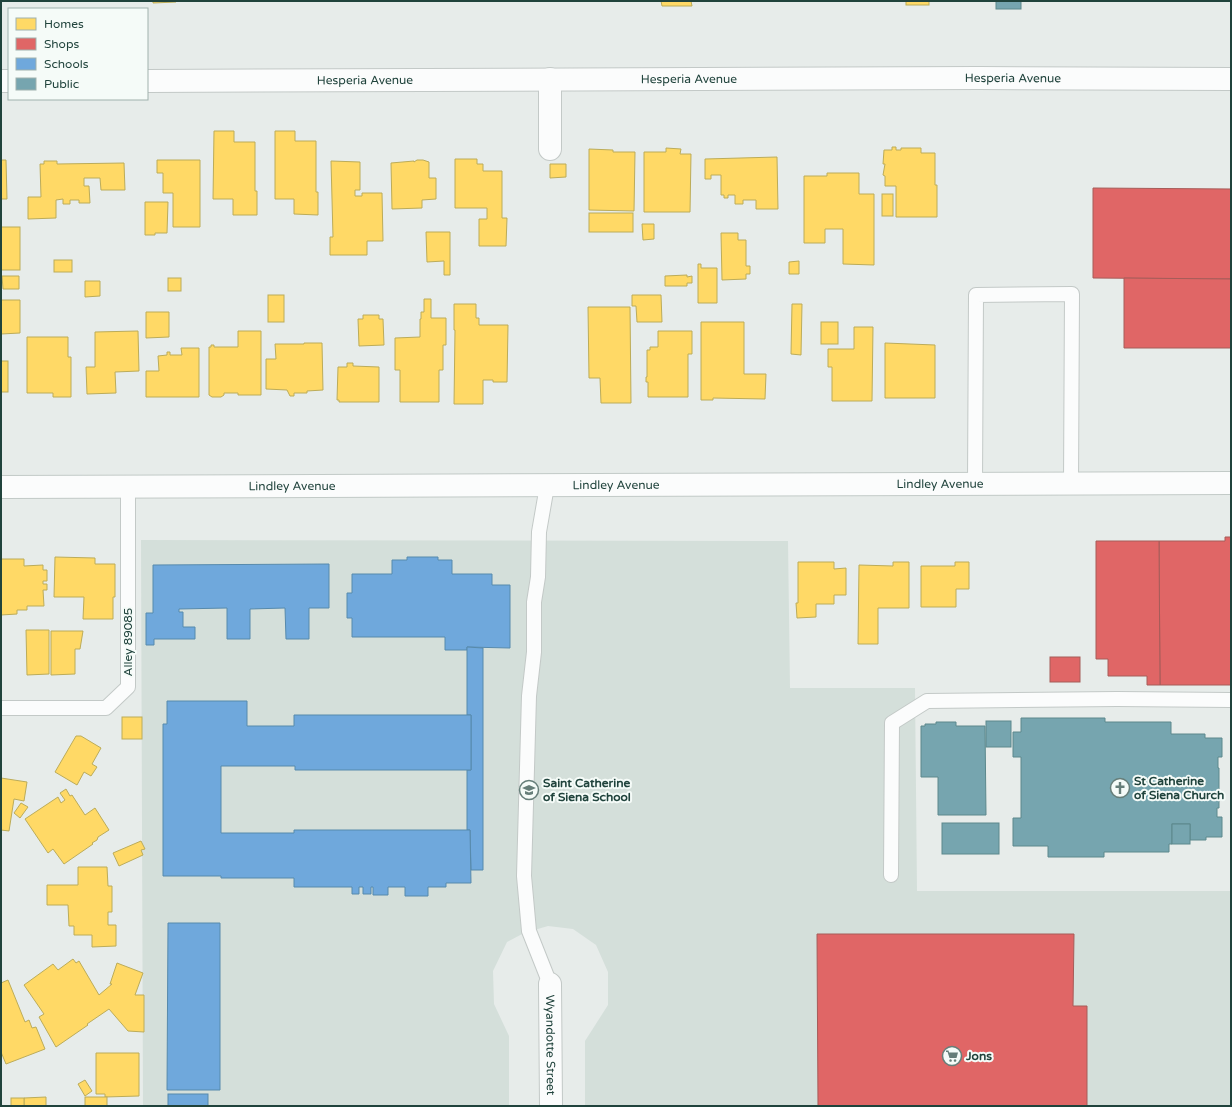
<svg xmlns="http://www.w3.org/2000/svg" width="1232" height="1107" font-family="'Varela Round',sans-serif">
	<style>
		.built { fill: #d4dfda }
		.homes { fill: #ffd966; stroke: #bcac59 }
		.shops { fill: #e06666; stroke: #a65c59 }
		.schools { fill: #6fa8dc; stroke: #578aac }
		.public { fill: #76a5af; stroke: #5c888c }
		.lines { fill: none; stroke-linecap: round; stroke-linejoin: round }
		.service-casing { stroke: #c3c9c7; stroke-width: 16 }
		.minor-casing { stroke: #c3c9c7; stroke-width: 24 }
		.secondary-casing { stroke: #c2cac7; stroke-width: 24 }
		.service { stroke: #fbfcfc; stroke-width: 14 }
		.minor { stroke: #fbfcfc; stroke-width: 22 }
		.secondary { stroke: #fbfcfc; stroke-width: 22 }
		.labels { text-anchor: middle; stroke-width: 4; stroke-linejoin: round; paint-order: stroke }
		.street-label { font-size: 12px; fill: #20433c; stroke: #f5fbf8 }
		.poi-label { font-size: 12px; font-weight: bold; fill: #20433c; stroke: #f5fbf8; text-anchor: start }
	</style>
	<rect width="100%" height="100%" fill="#e7ecea"/>
	<polygon class="built" points="141,540 788,541 790,688 915,688 917,891 1231,891 1231,1106 585,1106 585,1041 608,1005 608,972 596,945 573,929 548,926 524,933 507,942 493,971 494,1004 509,1036 509,1106 143,1106"/>
	<g class="homes">
		<polygon points="153,1 176,1 176,2 153,3"/>
		<polygon points="661,1 691,1 692,6 662,6"/>
		<rect x="906" y="1" width="23" height="4"/>
		<polygon points="214,131 234,131 234,142 255,142 255,191 257,191 257,215 233,215 233,199 213,199"/>
		<polygon points="275,131 295,131 295,141 316,141 316,192 318,192 318,215 294,214 294,199 275,199"/>
		<polygon points="892,147 896,147 896,150 901,150 901,148 921,148 921,153 935,153 935,185 937,185 937,217 896,217 896,186 885,186 885,176 883,175 885,164 883,164 884,150 892,150"/>
		<polygon points="666,148 681,149 680,154 691,154 690,212 644,212 644,152 666,152"/>
		<polygon points="589,149 613,150 613,152 635,152 634,211 589,210"/>
		<polygon points="777,157 778,209 756,209 756,200 743,200 743,204 735,204 735,195 728,195 728,198 724,198 724,195 721,195 721,175 711,175 711,179 705,179 705,159"/>
		<polygon points="455,159 477,159 477,164 483,164 483,171 502,171 502,218 507,218 506,246 479,246 479,219 487,219 487,208 455,208"/>
		<polygon points="1,160 6,160 7,199 1,199"/>
		<polygon points="157,160 200,160 200,227 173,227 173,193 163,193 163,173 157,173"/>
		<polygon points="417,160 423,160 429,162 429,178 436,178 436,199 422,200 422,208 392,209 391,163 414,161 414,162"/>
		<polygon points="44,161 57,161 57,164 124,163 125,190 101,190 100,178 84,178 84,186 89,186 90,203 79,203 79,200 70,200 70,204 63,204 63,199 56,200 56,218 28,219 28,197 41,197 40,164 44,164"/>
		<polygon points="331,161 360,162 360,190 355,190 355,196 362,196 362,193 382,193 383,241 367,241 367,255 330,255 330,237 333,237"/>
		<polygon points="550,164 566,164 566,177 550,178"/>
		<polygon points="827,173 859,173 859,194 874,194 874,265 843,264 843,229 825,229 825,243 804,243 804,176 827,176"/>
		<rect x="882" y="194" width="11" height="22"/>
		<polygon points="145,202 168,202 167,233 155,233 155,235 145,235"/>
		<rect x="589" y="213" width="44" height="19"/>
		<polygon points="642,224 654,224 654,239 643,240"/>
		<rect x="1" y="227" width="19" height="43"/>
		<polygon points="426,232 450,232 450,275 444,275 444,261 427,262"/>
		<polygon points="721,233 738,233 738,240 746,240 746,266 750,266 750,274 746,274 746,279 722,280"/>
		<rect x="54" y="260" width="18" height="12"/>
		<polygon points="799,261 799,274 789,274 789,262"/>
		<polygon points="698,264 701,264 701,268 717,268 717,303 698,303"/>
		<polygon points="687,275 687,277 692,276 692,283 687,283 687,286 665,286 665,276"/>
		<polygon points="2,276 19,276 19,289 3,289"/>
		<rect x="168" y="278" width="13" height="13"/>
		<polygon points="85,281 100,281 100,296 85,297"/>
		<rect x="268" y="295" width="16" height="27"/>
		<polygon points="632,295 661,295 662,322 637,322 636,306 632,306"/>
		<polygon points="424,299 431,299 431,318 446,318 446,345 443,345 443,370 439,370 439,402 400,402 400,370 395,370 395,338 420,337 420,319 421,319 421,312 424,312"/>
		<polygon points="1,300 20,300 20,333 1,334"/>
		<polygon points="454,304 476,304 476,318 479,318 479,325 508,325 507,382 493,382 493,380 483,380 483,404 454,404 455,330 454,330"/>
		<polygon points="792,304 802,304 801,355 791,354"/>
		<polygon points="588,307 630,307 631,403 601,403 600,378 589,378"/>
		<polygon points="146,312 169,312 169,337 146,338"/>
		<polygon points="363,315 379,315 379,319 383,319 384,345 359,346 358,319 363,319"/>
		<polygon points="701,322 744,322 744,374 766,374 765,399 713,398 713,400 701,400"/>
		<rect x="821" y="322" width="17" height="22"/>
		<polygon points="854,327 873,327 872,401 832,401 832,367 828,367 828,349 854,349"/>
		<polygon points="138,331 139,371 115,372 116,393 87,394 86,367 95,367 95,332"/>
		<polygon points="238,331 261,331 261,395 238,395 238,393 224,393 224,395 221,397 212,397 209,395 209,347 211,347 211,345 214,345 214,347 238,347"/>
		<polygon points="658,331 692,331 692,354 688,354 688,397 648,397 648,382 646,382 646,377 647,377 647,350 650,350 650,347 658,347"/>
		<polygon points="27,337 68,337 68,357 71,357 71,397 53,397 53,393 27,393"/>
		<polygon points="304,343 322,343 323,390 307,391 307,393 294,393 294,396 290,396 287,390 266,389 266,359 276,359 275,344 304,344"/>
		<polygon points="885,343 935,345 935,398 885,398"/>
		<polygon points="181,348 199,348 199,397 146,397 146,371 159,371 158,356 167,355 167,352 170,352 170,355 182,355"/>
		<rect x="1" y="361" width="7" height="31"/>
		<polygon points="347,363 353,363 353,366 379,367 379,402 339,402 339,400 337,400 338,367 347,367"/>
		<polygon points="55,557 95,558 95,564 115,564 115,597 113,597 113,619 83,619 84,597 54,597"/>
		<polygon points="1,559 24,559 24,566 43,565 43,570 47,570 47,581 43,581 43,584 47,584 47,590 43,590 44,606 27,606 27,610 17,610 17,614 1,615"/>
		<polygon points="798,562 834,562 834,569 846,568 846,595 834,595 834,604 816,604 816,617 797,618 796,603 798,603"/>
		<polygon points="893,562 909,562 909,608 878,608 878,644 858,644 859,565 893,566"/>
		<polygon points="955,562 969,562 969,589 956,589 956,607 921,607 921,566 955,566"/>
		<polygon points="26,630 49,630 49,674 27,675"/>
		<polygon points="51,631 83,631 80,649 75,649 75,674 51,675"/>
		<rect x="122" y="717" width="20" height="22"/>
		<polygon points="76,736 81,736 101,748 92,764 97,767 91,776 84,772 77,785 55,772"/>
		<polygon points="1,778 27,782 24,801 14,799 9,831 1,830"/>
		<polygon points="66,789 70,796 72,795 85,815 95,808 109,830 98,837 97,840 92,843 93,844 64,864 53,849 48,853 25,819 58,797 61,803 65,800 60,793"/>
		<polygon points="21,803 28,807 20,818 14,813"/>
		<polygon points="141,841 145,849 141,850 143,855 119,866 113,853"/>
		<polygon points="78,867 107,867 108,886 112,886 112,912 108,912 108,925 116,925 116,946 92,947 92,935 74,935 74,926 69,926 68,905 47,905 47,885 78,885"/>
		<polygon points="73,959 76,963 79,961 99,995 112,984 110,984 117,963 143,973 135,995 144,995 144,1032 128,1031 109,1009 87,1024 88,1025 56,1047 39,1017 44,1014 24,985 53,964 58,970"/>
		<polygon points="8,980 25,1022 29,1020 32,1028 36,1027 45,1049 6,1064 1,1052 1,983"/>
		<polygon points="96,1053 139,1053 139,1096 105,1097 105,1094 96,1094"/>
		<polygon points="85,1080 92,1091 85,1096 78,1084"/>
		<polygon points="46,1097 46,1106 24,1106 24,1098"/>
		<rect x="85" y="1097" width="22" height="9"/>
		<rect x="11" y="1098" width="13" height="8"/>
	</g>
	<g class="shops">
		<polygon points="1093,188 1231,189 1231,279 1093,278"/>
		<polygon points="1124,278 1231,279 1231,348 1124,348"/>
		<polygon points="1225,537 1231,537 1231,685 1160,685 1159,541 1225,541"/>
		<polygon points="1096,541 1159,541 1160,685 1147,685 1147,676 1108,676 1108,659 1096,659"/>
		<rect x="1050" y="657" width="30" height="25"/>
		<polygon points="817,934 1074,934 1073,1006 1087,1006 1087,1106 818,1106"/>
	</g>
	<g class="schools">
		<polygon points="407,557 438,557 438,560 452,560 452,574 492,574 492,585 510,585 510,648 467,647 467,650 445,650 445,637 352,637 352,618 347,618 347,593 352,593 352,574 392,574 392,560 407,560"/>
		<polygon points="329,564 329,608 309,608 309,639 286,639 285,608 250,609 250,639 227,639 227,608 179,609 179,612 183,612 183,627 195,627 195,639 154,639 154,645 146,645 146,613 153,613 153,565"/>
		<polygon points="467,647 483,648 483,870 471,870 470,830 467,830 467,770 471,770 471,715 467,715"/>
		<polygon points="167,701 247,701 247,726 294,726 294,715 471,715 471,770 295,770 295,766 221,766 221,833 294,833 294,830 470,830 471,883 446,883 446,887 428,887 428,896 405,896 405,887 388,887 388,895 373,895 373,887 371,887 371,894 363,894 363,887 359,887 359,894 352,894 352,887 294,887 294,878 221,878 221,876 163,876 163,724 167,724"/>
		<polygon points="168,923 220,923 220,1090 167,1090"/>
		<rect x="168" y="1094" width="40" height="12"/>
	</g>
	<g class="public">
		<rect x="996" y="1" width="25" height="8"/>
		<polygon points="1021,718 1105,718 1105,722 1171,722 1171,734 1205,734 1205,738 1222,738 1222,757 1218,757 1218,768 1219,768 1219,808 1217,808 1217,817 1222,817 1222,837 1206,837 1206,840 1190,840 1190,824 1172,824 1172,844 1169,844 1169,852 1104,852 1104,857 1048,857 1048,846 1013,846 1013,818 1021,818 1021,757 1013,757 1013,732 1021,732"/>
		<rect x="986" y="721" width="25" height="26"/>
		<polygon points="936,722 956,722 956,726 985,726 986,815 938,815 938,777 921,777 921,726 925,726 925,724 936,724"/>
		<rect x="942" y="823" width="57" height="31"/>
		<rect x="1172" y="824" width="18" height="20"/>
	</g>
	<g class="lines">
		<defs>
			<g id="service">
				<polyline points="975,483 976,295 1072,294 1071,483"/>
				<polyline points="547,486 539,532 538,577 534,602 534,652 529,696 524,876 529,931 550,984"/>
				<polyline points="1,708 106,708 128,687 128,486"/>
				<polyline points="891,875 892,723 927,701 1117,699 1231,700"/>
			</g>
			<g id="minor">
				<polyline points="1,81 9,81"/>
				<path id="s1" d="M147,81L979,78L1231,79"/>
				<polyline points="550,149 550,79"/>
				<path id="s2" d="M550,984L551,1106"/>
			</g>
			<g id="secondary">
				<path id="s3" d="M1,487L1231,483"/>
			</g>
		</defs>
		<use href="#service" class="service-casing"/>
		<use href="#minor" class="minor-casing"/>
		<use href="#secondary" class="secondary-casing"/>
		<use href="#service" class="service"/>
		<use href="#minor" class="minor"/>
		<use href="#secondary" class="secondary"/>
	</g>
	<defs>
		<symbol id="church-ring" viewBox="-11 -11 22 22"><circle r="9.5" fill="#f5fbf8" stroke="#667e79" stroke-width="1.5"/><path d="M-1.2-6h2.4v3.5h3.3v2.4h-3.3V6h-2.4V-.1h-3.3v-2.4h3.3Z" fill="#667e79"/></symbol>
		<symbol id="school-ring" viewBox="-11 -11 22 22"><circle r="9.5" fill="#f5fbf8" stroke="#667e79" stroke-width="1.5"/><path d="M0-5L7-2L0 1L-7-2ZM-4 1L0 2.5L4 1V4Q0 6-4 4Z" fill="#667e79"/></symbol>
		<symbol id="supermarket-ring" viewBox="-11 -11 22 22"><circle r="9.5" fill="#f5fbf8" stroke="#667e79" stroke-width="1.5"/><path d="M-6-5.5h2.5l.6 2H6L4.5 2H-2.5L-4.4-4H-6ZM-1.5 3.2a1.3 1.3 0 1 0 .1 0ZM3 3.2a1.3 1.3 0 1 0 .1 0Z" fill="#667e79"/></symbol>
	</defs>
	<g fill-rule="evenodd">
		<use href="#church-ring" x="1109" y="777" width="22" height="22"/>
		<use href="#school-ring" x="518" y="779" width="22" height="22"/>
		<use href="#supermarket-ring" x="941" y="1045" width="22" height="22"/>
	</g>
	<g class="labels">
		<g class="street-label">
			<text dy="4" stroke="none"><textPath href="#s1" startOffset="542">Hesperia Avenue</textPath></text>
			<text dy="4" stroke="none"><textPath href="#s1" startOffset="866">Hesperia Avenue</textPath></text>
			<text dy="4" stroke="none"><textPath href="#s1" startOffset="218">Hesperia Avenue</textPath></text>
			<text dy="4" stroke="none"><textPath href="#s3" startOffset="939">Lindley Avenue</textPath></text>
			<text dy="4" stroke="none"><textPath href="#s3" startOffset="615">Lindley Avenue</textPath></text>
			<text dy="4" stroke="none"><textPath href="#s3" startOffset="291">Lindley Avenue</textPath></text>
			<text transform="translate(128 642) rotate(-90)" y="4">Alley 89085</text>
			<text dy="4" stroke="none"><textPath href="#s2" startOffset="61">Wyandotte Street</textPath></text>
		</g>
		<g class="poi-label">
			<text x="1134" y="785">St Catherine<tspan x="1134" dy="14">of Siena Church</tspan></text>
			<text x="543" y="787">Saint Catherine<tspan x="543" dy="14">of Siena School</tspan></text>
			<text x="966" y="1060">Jons</text>
		</g>
	</g>
	<rect width="1232" height="1107" fill="none" stroke="#20433c" stroke-width="4"/>
	<rect x="8" y="8" width="140" height="92" fill="#f5fbf8" stroke="#a0b1ad"/>
	<rect x="16" y="18" width="20" height="12" fill="#ffd966" stroke="#a0b1ad"/>
	<text x="44" y="28" font-size="12" fill="#20433c">Homes</text>
	<rect x="16" y="38" width="20" height="12" fill="#e06666" stroke="#a0b1ad"/>
	<text x="44" y="48" font-size="12" fill="#20433c">Shops</text>
	<rect x="16" y="58" width="20" height="12" fill="#6fa8dc" stroke="#a0b1ad"/>
	<text x="44" y="68" font-size="12" fill="#20433c">Schools</text>
	<rect x="16" y="78" width="20" height="12" fill="#76a5af" stroke="#a0b1ad"/>
	<text x="44" y="88" font-size="12" fill="#20433c">Public</text>
</svg>
